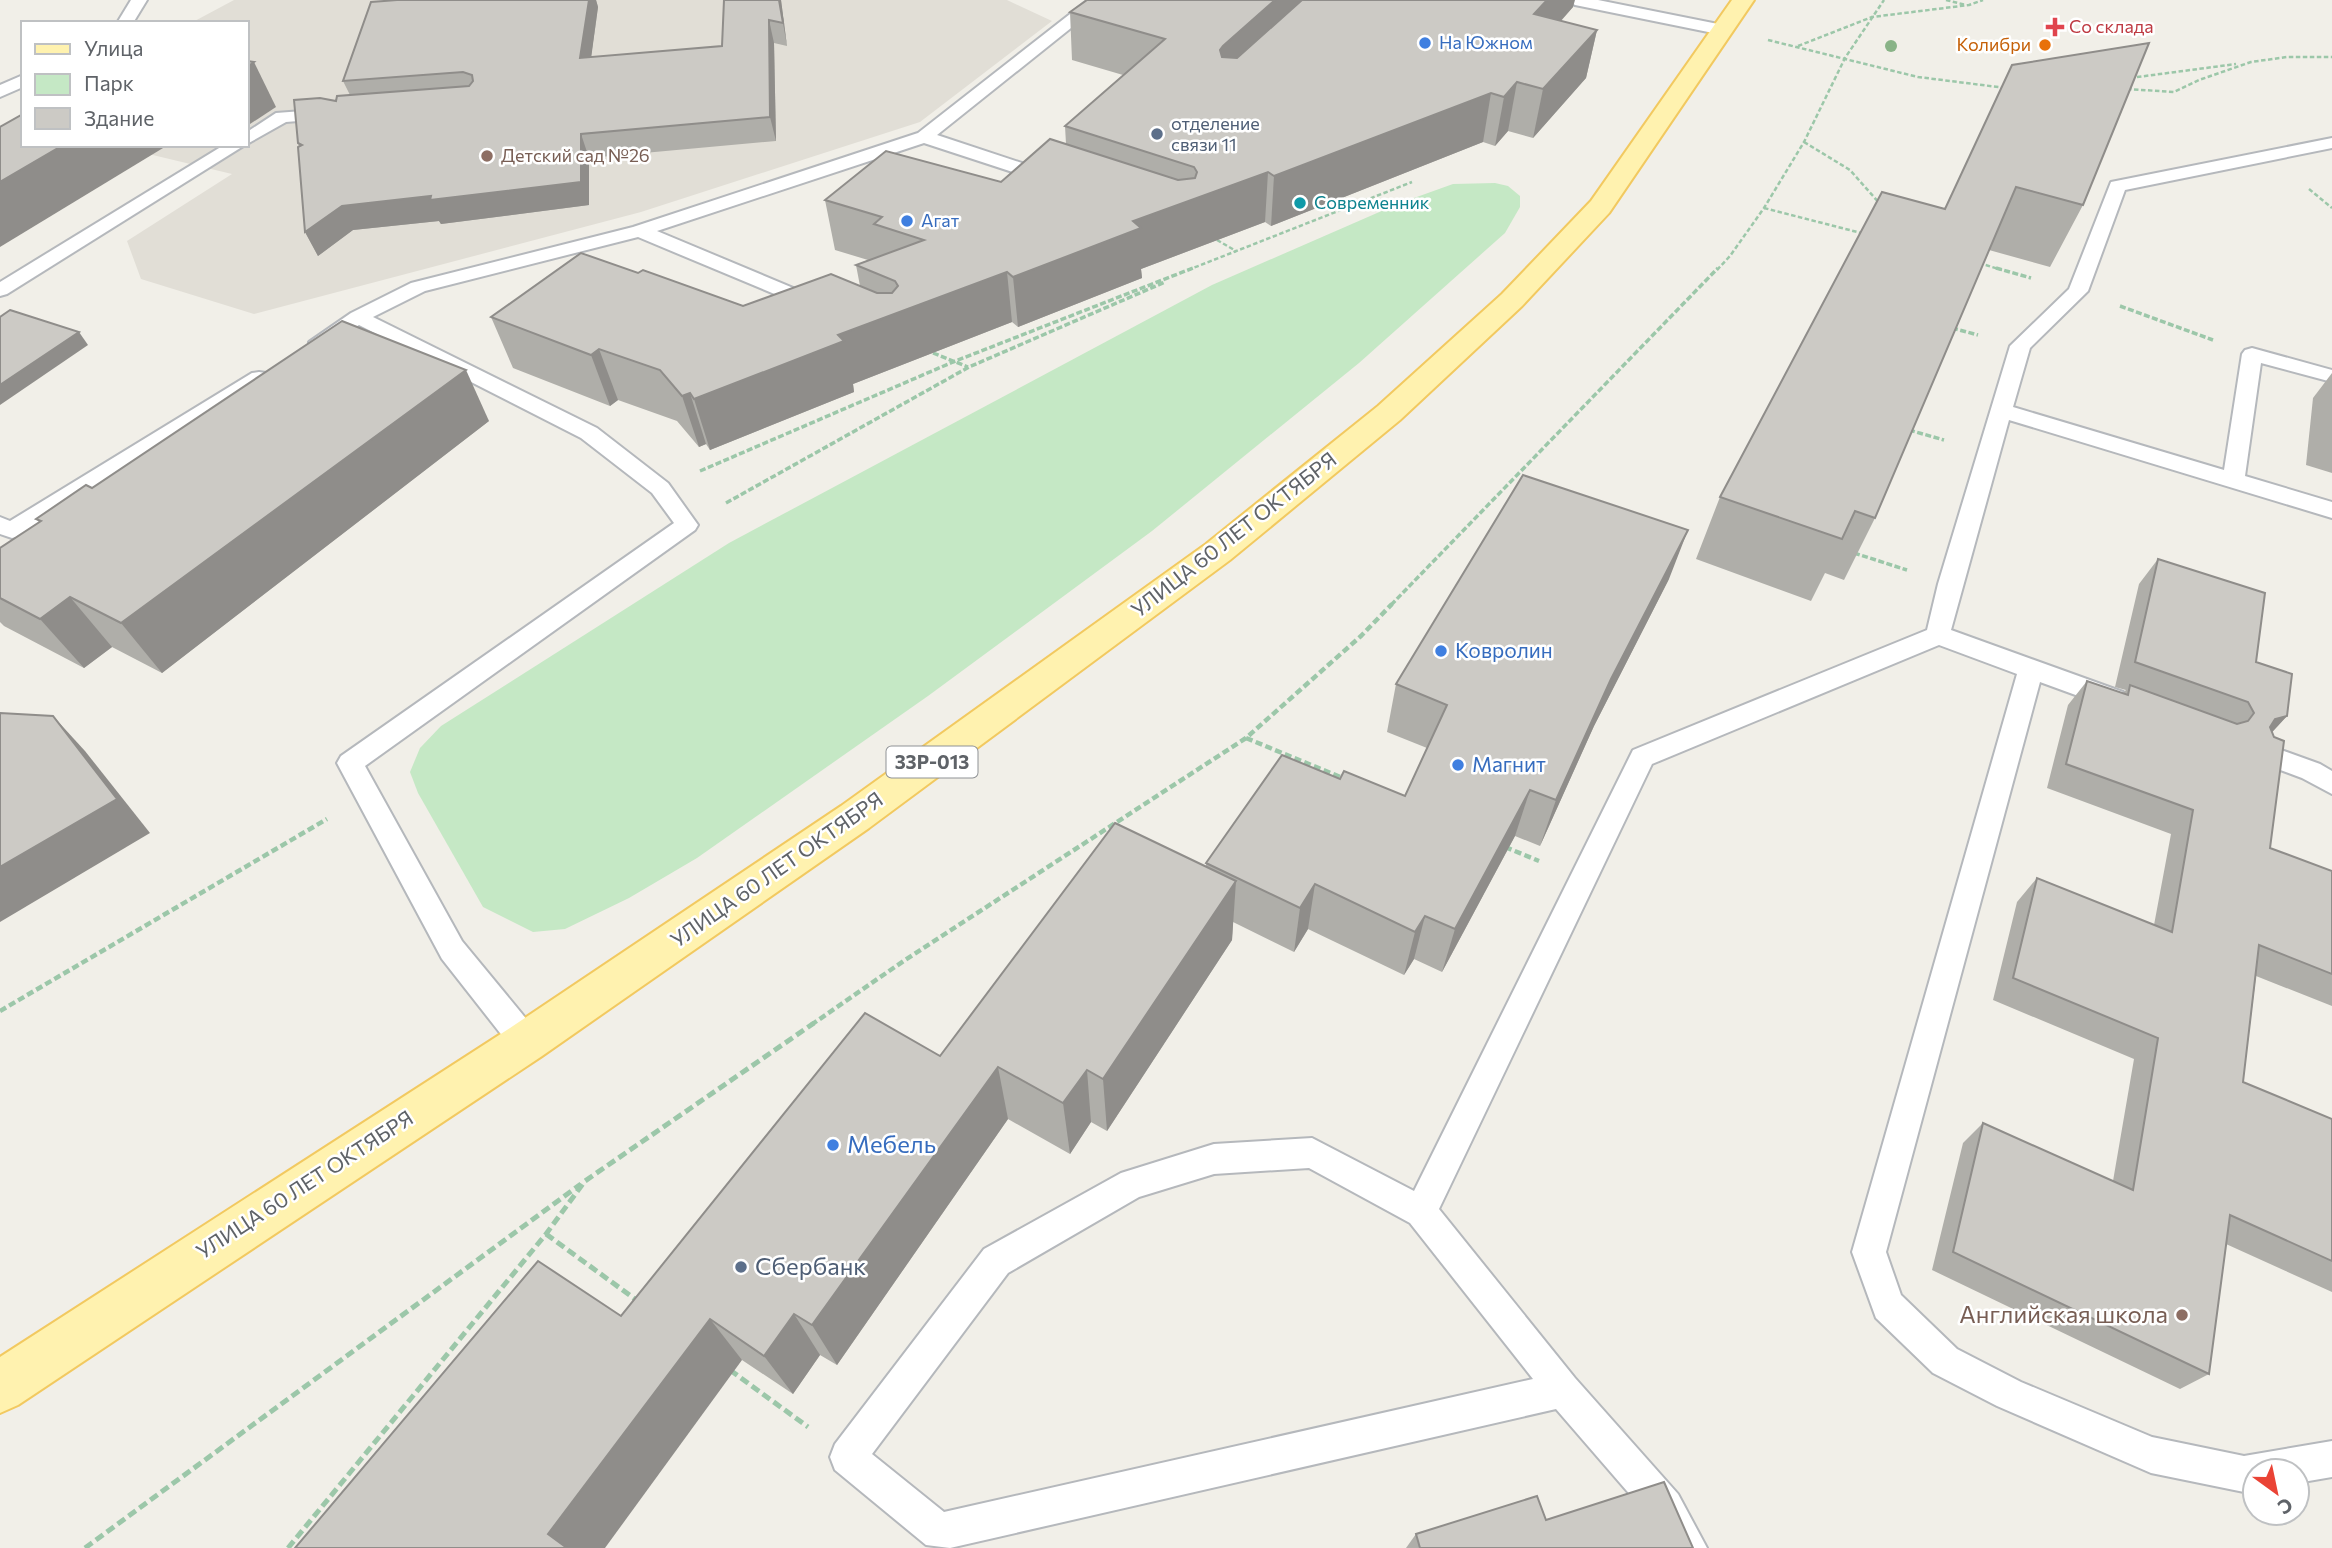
<svg xmlns="http://www.w3.org/2000/svg" width="2332" height="1548" font-family="Commissioner,sans-serif">
	<style>
		.education { fill: #e1ded6 }
		.green { fill: #c5e8c5 }
		.lines { fill: none; stroke-linecap: round; stroke-linejoin: round }
		.service-casing { stroke: #b5b8bc; stroke-width: 4 }
		.primary-casing { stroke: #f2c960; stroke-width: 4 }
		.path-far3 { stroke: #9cc7a9; stroke-width: 2.5; stroke-dasharray: 4.5 2.5; stroke-linecap: butt }
		.path-far2 { stroke: #9cc7a9; stroke-width: 3.5; stroke-dasharray: 6 2.5; stroke-linecap: butt }
		.path-far1 { stroke: #9cc7a9; stroke-width: 4.5; stroke-dasharray: 7 3.5; stroke-linecap: butt }
		.path { stroke: #9cc7a9; stroke-width: 5; stroke-dasharray: 9 4.5; stroke-linecap: butt }
		.service { fill: #fff; fill-rule: evenodd }
		.primary { fill: #fff2af; fill-rule: evenodd }
		.tree { fill: #89b387 }
		.wall { fill: #afaea9 }
		.shaded-wall { fill: #8f8d8a }
		.building { fill: #cccac5; stroke: #8f8d8a; stroke-width: 2 }
		.health-dot { fill: #e0444e; stroke: #fff; stroke-width: 2.5 }
		.shop-dot { fill: #3f7fe0; stroke: #fff; stroke-width: 2.5 }
		.food-dot { fill: #e8710a; stroke: #fff; stroke-width: 2.5 }
		.service-dot { fill: #5c6f8a; stroke: #fff; stroke-width: 2.5 }
		.education-dot { fill: #8d6e63; stroke: #fff; stroke-width: 2.5 }
		.culture-dot { fill: #0f9aa8; stroke: #fff; stroke-width: 2.5 }
		.labels { text-anchor: middle; stroke-width: 5; stroke-linejoin: round; paint-order: stroke }
		.far-health-label { font-size: 18px; fill: #be3a42; stroke: #fff; text-anchor: start }
		.far-shop-label { font-size: 18px; fill: #366cbe; stroke: #fff; text-anchor: start }
		.far-food-label { font-size: 18px; fill: #c56008; stroke: #fff; text-anchor: end }
		.far-service-label { font-size: 18px; fill: #4e5e75; stroke: #fff; text-anchor: start }
		.far-education-label { font-size: 18px; fill: #785e54; stroke: #fff; text-anchor: start }
		.far-culture-label { font-size: 18px; fill: #0d838f; stroke: #fff; text-anchor: start }
		.shield { fill: #fff; stroke: #8f9295; stroke-width: 2 }
		.shield-label { font-size: 19px; font-weight: bold; fill: #5f6368 }
		.street-label { font-size: 21px; fill: #5f6368; stroke: #fff }
		.shop-label { font-size: 21px; fill: #366cbe; stroke: #fff; text-anchor: start }
		.near-shop-label { font-size: 24px; fill: #366cbe; stroke: #fff; text-anchor: start }
		.near-service-label { font-size: 24px; fill: #4e5e75; stroke: #fff; text-anchor: start }
		.near-education-label { font-size: 24px; fill: #785e54; stroke: #fff; text-anchor: end }
	</style>
	<rect width="100%" height="100%" fill="#f1efe8"/>
	<polygon class="education" points="234,0 1007,0 1052,21 920,122 641,212 254,314 141,279 127,241 232,174 111,145 247,145 247,23 191,23"/>
	<polygon class="green" points="1495,183 1508,186 1520,196 1520,207 1505,233 1359,363 1152,531 928,696 697,858 629,898 565,929 533,932 483,907 418,793 410,772 420,748 441,726 729,543 1212,285 1400,203 1453,184"/>
	<g class="lines">
		<defs>
			<g id="service">
				<polygon points="131,0 147,0 133,23 117,23"/>
				<path d="M1088,0H1106L937,135L1058,175L1061,179L1058,183H1046L924,143L657,231L822,300L825,304L822,308H808L638,237L425,291L373,317L597,428L668,483L698,525L695,530L365,766L462,941L537,1032L541,1042L537,1052L526,1056L515,1052L442,959L337,763L341,756L674,523L652,493L581,438L359,325C345,334 329,350 312,346L309,342L351,313L411,283L633,227L918,133Z"/>
				<polygon points="1567,0 1598,0 1723,25 1731,30 1723,35 1575,5"/>
				<polygon points="23,75 23,87 0,97 0,85"/>
				<polygon points="329,109 337,114 335,118 286,122 247,144 247,132 276,113"/>
				<path d="M2332,138V148L2125,190L2088,291L2030,348L2013,407L2224,470L2242,354L2245,350L2252,348L2332,370V382L2261,363L2245,476L2332,502V518L2009,420L1951,630L2123,692L2127,699L2123,706L2114,709L2040,682L1886,1252L1901,1295L1957,1349L2021,1382L2152,1437L2244,1456L2332,1441V1477L2297,1483V1471H2255V1490L2244,1492L2151,1473L1997,1406L1933,1373L1876,1318L1852,1252L2017,674L1939,645L1652,764L1439,1209L1575,1378L1678,1494L1707,1548H1668L1652,1520L1556,1409L950,1548L926,1545L835,1470L830,1457L835,1444L984,1249L1121,1173L1214,1144L1312,1138L1414,1191L1633,750L1927,630L1938,584L2010,346L2069,289L2111,182ZM1309,1168L1410,1223L1533,1379L944,1512L872,1454L1008,1273L1139,1197L1214,1174Z"/>
				<polygon points="224,145 245,145 7,294 0,296 0,282"/>
				<polygon points="259,372 266,373 269,378 266,383 20,536 12,538 0,534 0,517 10,521 252,373"/>
				<polygon points="2262,743 2320,764 2332,771 2332,794 2302,778 2253,760 2249,753 2253,746"/>
			</g>
			<polygon id="primary" points="1732,0 1754,0 1609,213 1522,306 1400,420 1230,560 869,828 542,1056 18,1405 0,1413 0,1357 510,1028 841,806 1206,544 1378,406 1502,294 1591,201"/>
		</defs>
		<use href="#service" class="service-casing"/>
		<use href="#primary" class="primary-casing"/>
		<g class="path-far3">
			<polyline points="1946,0 1966,5"/>
			<polyline points="1768,40 1918,77 2006,88"/>
			<polyline points="1798,46 1872,17 1969,5 1983,0"/>
			<polyline points="2130,78 2236,64"/>
			<polyline points="2127,89 2174,92 2199,80 2251,62 2287,57 2332,57"/>
			<polyline points="1804,142 1850,170 1881,205"/>
			<polyline points="2309,189 2332,208"/>
			<polyline points="1764,208 1865,234"/>
			<polyline points="1217,240 1236,251 1234,252"/>
			<polyline points="1979,263 2002,270"/>
			<polyline points="1188,270 1412,182"/>
			<polyline points="1717,270 1730,256 1764,208 1804,142 1845,58 1884,0"/>
		</g>
		<g class="path-far2">
			<polyline points="1996,268 2031,278"/>
			<polyline points="2120,306 2213,340"/>
			<polyline points="1952,328 1978,335"/>
			<polyline points="933,353 968,367"/>
			<polyline points="1909,430 1944,440"/>
			<polyline points="700,471 953,362 1193,268"/>
			<polyline points="726,503 969,367 1165,282"/>
			<polyline points="1854,553 1907,570"/>
			<polyline points="1391,605 1718,268"/>
		</g>
		<g class="path-far1">
			<polyline points="1246,738 1345,779"/>
			<polyline points="1505,847 1539,861"/>
			<polyline points="0,1011 327,819"/>
			<polyline points="811,1025 905,960 1246,738 1361,636 1392,604"/>
		</g>
		<g class="path">
			<polyline points="546,1234 639,1302"/>
			<polyline points="730,1370 808,1427"/>
			<polyline points="85,1548 581,1184"/>
			<polyline points="288,1548 546,1234 585,1181 814,1023"/>
		</g>
		<use href="#service" class="service"/>
		<use href="#primary" class="primary"/>
	</g>
	<circle class="tree" cx="1891" cy="46" r="6"/>
	<g class="wall">
		<polygon points="397,0 596,0 598,7 591,57 722,46 781,0 787,46 774,43 776,141 589,158 589,205 441,224 439,221 353,230 318,256 305,232 299,147 298,143 336,101 350,95 343,81"/>
		<polygon points="1573,7 1561,21 1597,30 1586,78 1533,138 1508,131 1495,146 1483,142 1271,226 1265,222 1141,269 1142,278 1018,327 1012,322 853,384 854,392 710,450 706,444 699,447 677,421 618,400 610,406 513,368 491,317 638,273 743,306 860,286 856,265 868,260 835,250 825,200 1001,182 1066,144 1065,126 1123,75 1072,60 1070,12"/>
		<polygon points="2012,65 2083,205 2050,267 1989,250 1875,518 1844,580 1825,573 1811,601 1696,559 1720,497 1945,209"/>
		<polygon points="2332,373 2332,473 2306,465 2313,398"/>
		<polygon points="489,421 162,673 112,647 84,668 4,626 0,622 0,548 39,522 36,519 92,488"/>
		<polygon points="2158,559 2256,662 2287,716 2272,732 2270,848 2332,871 2332,1006 2256,976 2243,1082 2332,1119 2332,1292 2226,1244 2209,1374 2180,1389 1932,1270 1963,1143 1983,1123 2113,1181 2134,1059 1993,1000 2017,902 2037,878 2154,925 2171,834 2047,788 2068,705 2087,681 2123,693 2126,690 2115,687 2139,584"/>
		<polygon points="1669,579 1594,726 1540,846 1515,836 1442,972 1414,959 1404,975 1308,929 1294,952 1233,922 1232,940 1107,1131 1091,1122 1070,1154 1008,1119 837,1365 820,1355 793,1394 742,1360 621,1316 940,1056 1206,867 1206,863 1340,779 1405,796 1427,748 1387,732 1396,684"/>
		<polygon points="1546,1520 1693,1548 1406,1548 1416,1534"/>
	</g>
	<g class="shaded-wall">
		<polygon points="589,0 596,0 598,7 588,81 580,58"/>
		<polygon points="779,0 781,0 787,46"/>
		<polygon points="1275,0 1310,0 1221,94 1220,50 1223,46"/>
		<polygon points="1547,0 1575,0 1573,7 1524,62 1534,14"/>
		<polygon points="769,20 774,43 776,141 770,117"/>
		<polygon points="1597,30 1586,78 1533,138 1543,89"/>
		<polygon points="254,62 276,107 247,126 247,67"/>
		<polygon points="1517,82 1508,131 1495,146 1504,97"/>
		<polygon points="1491,93 1483,142 1271,226 1274,176"/>
		<polygon points="581,134 589,158 589,205 441,224 439,221 353,230 318,256 305,232 342,206 431,196"/>
		<polygon points="63,145 168,145 0,247 0,182"/>
		<polygon points="1268,172 1265,222 1141,269 1142,278 1018,327 1013,277 1133,221"/>
		<polygon points="1007,272 1012,322 853,384 854,392 710,450 694,399 838,335"/>
		<polygon points="79,332 88,345 0,405 0,385"/>
		<polygon points="599,349 618,400 610,406 591,355"/>
		<polygon points="466,370 489,421 162,673 121,623"/>
		<polygon points="690,393 706,444 699,447 682,396"/>
		<polygon points="1688,530 1669,579 1594,726 1540,846 1556,800 1611,679"/>
		<polygon points="70,597 112,647 84,668 40,619"/>
		<polygon points="53,716 85,751 150,833 0,922 0,867"/>
		<polygon points="2287,716 2264,741 2252,744 2275,719"/>
		<polygon points="1530,790 1515,836 1442,972 1455,929"/>
		<polygon points="1236,881 1232,940 1107,1131 1103,1079"/>
		<polygon points="1315,884 1308,929 1294,952 1300,908"/>
		<polygon points="1425,916 1414,959 1404,975 1415,932"/>
		<polygon points="998,1067 1008,1119 837,1365 812,1325"/>
		<polygon points="1087,1070 1091,1122 1070,1154 1063,1103"/>
		<polygon points="794,1314 820,1355 793,1394 764,1356"/>
		<polygon points="710,1319 742,1360 605,1548 567,1548 548,1534"/>
	</g>
	<g class="building">
		<polygon points="397,0 589,0 580,58 722,46 724,0 779,0 783,23 769,20 770,117 581,134 581,182 430,200 431,196 342,206 305,232 298,147 302,145 298,143 294,100 320,98 336,101 337,96 469,86 473,81 472,75 463,72 343,81 371,2"/>
		<polygon points="1087,0 1275,0 1223,46 1220,50 1222,57 1237,58 1302,0 1547,0 1534,14 1597,30 1543,89 1517,82 1504,97 1491,93 1274,176 1268,172 1133,221 1141,228 1013,277 1007,272 838,335 844,341 694,399 690,393 682,396 660,370 599,349 591,355 491,317 581,253 638,273 643,270 743,306 831,274 877,293 892,293 898,286 895,281 856,265 924,240 874,224 882,217 825,200 886,151 1001,182 1050,139 1178,180 1195,178 1197,172 1194,167 1065,126 1165,39 1070,12"/>
		<polygon points="2149,43 2083,205 2016,187 1875,518 1855,511 1842,539 1720,497 1882,192 1945,209 2012,65"/>
		<polygon points="247,61 254,62 247,67"/>
		<polygon points="23,114 23,145 63,145 0,182 0,127"/>
		<polygon points="10,310 79,332 0,385 0,317"/>
		<polygon points="342,321 466,370 121,623 70,597 40,619 0,598 0,548 41,521 36,519 86,485 92,488"/>
		<polygon points="1523,475 1688,530 1611,679 1556,800 1530,790 1455,929 1425,916 1415,932 1315,884 1300,908 1206,863 1282,755 1340,779 1344,771 1405,796 1447,705 1396,684"/>
		<polygon points="2158,559 2265,593 2256,662 2292,674 2287,716 2275,719 2270,727 2274,737 2284,741 2270,848 2332,871 2332,974 2259,945 2243,1082 2332,1119 2332,1261 2230,1215 2209,1374 1953,1252 1983,1123 2133,1190 2158,1038 2013,978 2037,878 2172,932 2193,810 2066,764 2087,681 2128,695 2130,685 2237,724 2248,721 2254,713 2248,702 2135,662"/>
		<polygon points="0,713 53,716 117,799 0,867"/>
		<polygon points="1115,823 1236,881 1103,1079 1087,1070 1063,1103 998,1067 812,1325 794,1314 764,1356 710,1319 548,1534 567,1548 295,1548 538,1261 621,1316 865,1013 940,1056"/>
		<polygon points="1664,1482 1693,1548 1420,1548 1416,1534 1537,1496 1546,1520"/>
	</g>
	<path class="health-dot" d="M2051.5 16.5h7v7h7v7h-7v7h-7v-7h-7v-7h7z"/>
	<g class="shop-dot">
		<circle cx="1425" cy="43" r="7"/>
		<circle cx="907" cy="221" r="7"/>
		<circle cx="1441" cy="651" r="7"/>
		<circle cx="1458" cy="765" r="7"/>
		<circle cx="833" cy="1145" r="7"/>
	</g>
	<circle class="food-dot" cx="2045" cy="45" r="7"/>
	<g class="service-dot">
		<circle cx="1157" cy="134" r="7"/>
		<circle cx="741" cy="1267" r="7"/>
	</g>
	<g class="education-dot">
		<circle cx="487" cy="156" r="7"/>
		<circle cx="2182" cy="1315" r="7"/>
	</g>
	<circle class="culture-dot" cx="1300" cy="203" r="7"/>
	<g class="labels">
		<g class="far-health-label">
			<text x="2069" y="33">Со склада</text>
		</g>
		<g class="far-shop-label">
			<text x="1439" y="49">На Южном</text>
			<text x="921" y="227">Агат</text>
		</g>
		<g class="far-food-label">
			<text x="2031" y="51">Колибри</text>
		</g>
		<g class="far-service-label">
			<text x="1171" y="130">отделение<tspan x="1171" dy="21">связи 11</tspan></text>
		</g>
		<g class="far-education-label">
			<text x="501" y="162">Детский сад №26</text>
		</g>
		<g class="far-culture-label">
			<text x="1314" y="209">Современник</text>
		</g>
		<rect class="shield" x="886.5" y="746.5" width="91" height="31" rx="5"/>
		<g class="shield-label">
			<text x="932" y="769">33Р-013</text>
		</g>
		<g class="street-label">
			<text transform="translate(1234 535) rotate(-38)" y="7">УЛИЦА 60 ЛЕТ ОКТЯБРЯ</text>
			<text transform="translate(777 870) rotate(-35)" y="7">УЛИЦА 60 ЛЕТ ОКТЯБРЯ</text>
			<text transform="translate(305 1185) rotate(-33)" y="7">УЛИЦА 60 ЛЕТ ОКТЯБРЯ</text>
		</g>
		<g class="shop-label">
			<text x="1455" y="658">Ковролин</text>
			<text x="1472" y="772">Магнит</text>
		</g>
		<g class="near-shop-label">
			<text x="847" y="1153">Мебель</text>
		</g>
		<g class="near-service-label">
			<text x="755" y="1275">Сбербанк</text>
		</g>
		<g class="near-education-label">
			<text x="2168" y="1323">Английская школа</text>
		</g>
	</g>
	<rect x="21" y="21" width="228" height="126" fill="#ffffff" stroke="#bfc1c3" stroke-width="2"/>
	<rect x="35" y="44" width="35" height="10" fill="#fff2af" stroke="#bfc1c3" stroke-width="2"/>
	<text x="84" y="56" font-size="21" fill="#5f6368">Улица</text>
	<rect x="35" y="74" width="35" height="21" fill="#c5e8c5" stroke="#bfc1c3" stroke-width="2"/>
	<text x="84" y="91" font-size="21" fill="#5f6368">Парк</text>
	<rect x="35" y="108" width="35" height="21" fill="#cccac5" stroke="#bfc1c3" stroke-width="2"/>
	<text x="84" y="126" font-size="21" fill="#5f6368">Здание</text>
	<g transform="translate(2276 1492) rotate(147)"><circle r="33" fill="#ffffff" stroke="#bfc1c3" stroke-width="2"/>
	<path d="M0-5L12 26L0 18L-12 26Z" fill="#ea4335"/>
	<text y="-10" font-size="19" font-weight="bold" text-anchor="middle" fill="#5f6368">С</text>
	</g>
</svg>
